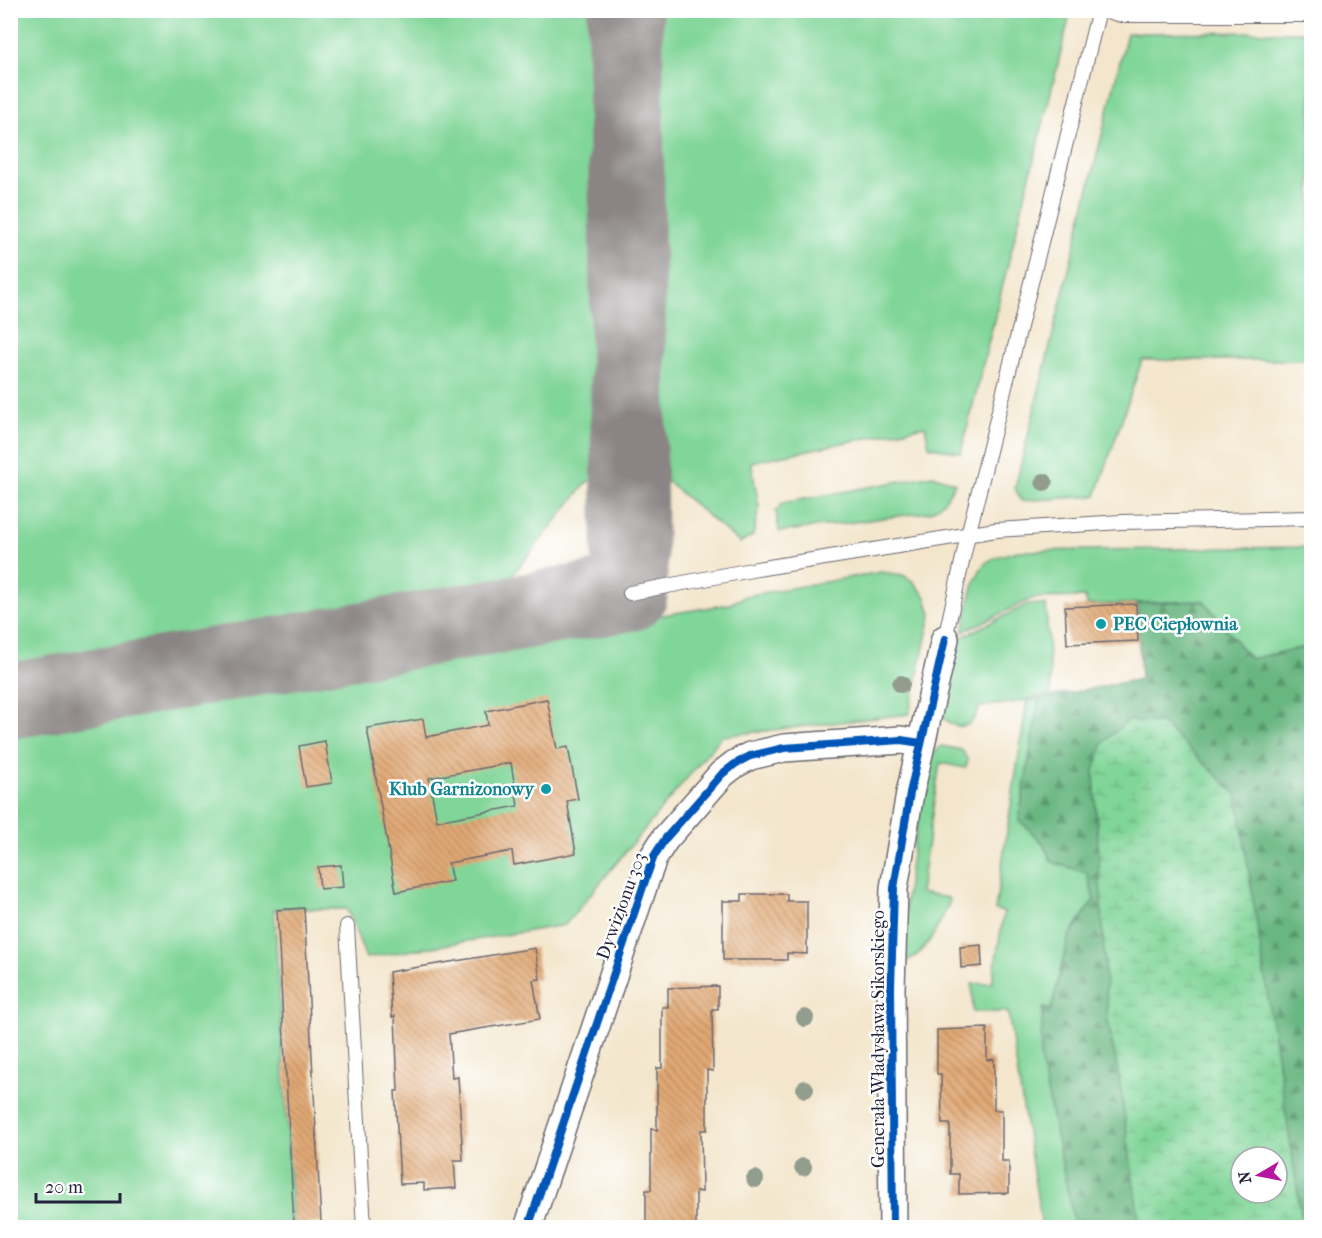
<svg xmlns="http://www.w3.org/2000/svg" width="1322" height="1238" font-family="'IM FELL French Canon',serif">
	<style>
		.green { fill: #80d598; stroke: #517c6a; stroke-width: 1.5 }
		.forest { fill: url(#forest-firs); stroke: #456c5e; stroke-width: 1.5 }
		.wetland { fill: url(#wetland-marsh); stroke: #517c6a; stroke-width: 1.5; fill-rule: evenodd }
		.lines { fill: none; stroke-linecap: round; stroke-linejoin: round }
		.taxiway { stroke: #8a8484; stroke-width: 76 }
		.building { fill: url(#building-back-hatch); fill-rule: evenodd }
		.service-casing { stroke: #6b676e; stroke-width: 16 }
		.minor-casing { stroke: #6b676e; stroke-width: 30 }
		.service { stroke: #fff; stroke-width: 14 }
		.minor { stroke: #fff; stroke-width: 27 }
		.cycleway-casing { stroke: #fff; stroke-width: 11 }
		.cycleway { stroke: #0057b8; stroke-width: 8 }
		.tree { fill: #929d8e }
		.culture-dot { fill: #0f9aa8; stroke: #fff; stroke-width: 2 }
		.labels { text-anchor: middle; stroke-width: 5; stroke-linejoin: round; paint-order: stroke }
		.culture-label { font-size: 18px; font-weight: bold; fill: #0d838f; stroke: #fff; text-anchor: start }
		.street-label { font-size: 18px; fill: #22223b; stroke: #fff }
	</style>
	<defs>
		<pattern id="forest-firs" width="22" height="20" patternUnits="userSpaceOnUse" patternTransform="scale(1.5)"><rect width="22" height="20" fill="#68b680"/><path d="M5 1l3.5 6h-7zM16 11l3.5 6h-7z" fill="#55946a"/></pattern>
		<pattern id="wetland-marsh" width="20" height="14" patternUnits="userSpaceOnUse" patternTransform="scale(1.5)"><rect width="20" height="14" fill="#80d598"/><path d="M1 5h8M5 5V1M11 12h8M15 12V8" fill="none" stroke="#6eb784"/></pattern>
		<pattern id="building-back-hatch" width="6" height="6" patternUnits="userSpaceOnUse" patternTransform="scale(1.5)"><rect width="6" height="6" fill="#e1a974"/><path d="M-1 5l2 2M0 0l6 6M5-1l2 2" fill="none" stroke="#b68960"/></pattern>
	</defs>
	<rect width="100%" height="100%" fill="#fff"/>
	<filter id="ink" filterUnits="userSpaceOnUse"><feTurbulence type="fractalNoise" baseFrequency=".0167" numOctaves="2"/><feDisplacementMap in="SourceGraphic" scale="12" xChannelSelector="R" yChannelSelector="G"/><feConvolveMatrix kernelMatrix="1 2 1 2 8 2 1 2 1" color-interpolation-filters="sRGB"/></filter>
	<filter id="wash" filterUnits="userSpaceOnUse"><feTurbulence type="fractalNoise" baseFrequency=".008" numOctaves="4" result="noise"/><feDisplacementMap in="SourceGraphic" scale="24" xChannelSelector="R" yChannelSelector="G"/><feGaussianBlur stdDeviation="1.35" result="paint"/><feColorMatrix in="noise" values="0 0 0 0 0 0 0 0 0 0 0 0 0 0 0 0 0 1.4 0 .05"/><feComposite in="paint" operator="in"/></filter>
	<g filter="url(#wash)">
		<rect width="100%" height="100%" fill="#f3e6cc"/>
		<g class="green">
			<polygon points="11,10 1071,10 1071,11 961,453 929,446 925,426 751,462 759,507 753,536 740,543 663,478 588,481 506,583 11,675"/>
			<polygon points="1311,32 1311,360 1142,360 1096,496 1021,501 1015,488 1127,33"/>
			<path d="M933,475L955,483C948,497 943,505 929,512L779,532L776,511L783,503Z"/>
			<path d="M1311,547V646L1250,659L1204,601L1087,605L1085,597L1033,598L963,632C967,614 972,574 987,562C995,556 1008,554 1018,551Z"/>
			<polygon points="881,572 903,575 914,582 926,597 931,615 909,714 722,736 565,925 366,958 347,909 305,909 305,907 274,909 293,1227 11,1227 10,735 304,674 730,604 745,596"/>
			<path d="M1028,604L1046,605L1051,694L1017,702L979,707C974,731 951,733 940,712L960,638Z"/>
			<polygon points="1039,699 1019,820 1042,842 1052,862 1087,873 1094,900 1069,936 1051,1011 1043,1008 1075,1227 1042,1227 1008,1012 973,1012 972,984 992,983 1004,912 995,910 1027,701"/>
			<path d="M941,746L962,750L968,761L965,768L940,763L920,893L948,898L950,901C942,919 927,954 908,960L905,958L906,899L913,846L930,757Z"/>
		</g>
		<polygon class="forest" points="1204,601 1250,659 1311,646 1311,1227 1303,1227 1237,795 1094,771 1108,1021 1119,1076 1140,1227 1075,1227 1040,1058 1043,1008 1051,1010 1069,936 1094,900 1087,873 1052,862 1042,842 1019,820 1039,699 1141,679 1137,603"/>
		<path class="wetland" d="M1127,721L1162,723L1237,795L1303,1227H1140L1119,1076L1108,1021L1094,771L1103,743ZM1241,1157H1277V1193H1241Z"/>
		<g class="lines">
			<polyline class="taxiway" points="10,701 630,593 625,10"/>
		</g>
		<g id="blocks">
			<g class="building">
				<polygon points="1136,604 1138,641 1067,644 1065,607"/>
				<path d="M547,699L557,749L568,747L578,799L567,801L576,853L514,865L512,851L448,863L452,881L396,892L367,728L423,719L426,737L488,725L486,711ZM511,763L518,806L437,821L429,778Z"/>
				<polygon points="325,741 332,783 306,787 299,746"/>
				<polygon points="341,865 343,887 320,889 318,867"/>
				<polygon points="742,894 787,894 787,901 807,901 807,954 787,953 787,960 723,960 723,901 742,901"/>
				<polygon points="304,908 321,1223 294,1225 277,910"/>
				<polygon points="981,945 982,966 961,968 960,947"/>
				<polygon points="535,948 540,979 533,980 540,1019 449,1034 452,1078 458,1077 463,1160 454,1160 456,1188 424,1190 424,1183 400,1184 395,1091 398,1091 395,1016 392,1017 389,972"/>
				<polygon points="718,986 718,1009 712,1009 713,1071 707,1070 707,1130 701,1130 702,1192 696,1191 696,1227 646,1227 646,1190 651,1190 651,1129 657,1130 657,1068 662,1068 662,1007 668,1007 668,988"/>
				<polygon points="987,1028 987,1060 994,1059 994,1110 1002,1110 1002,1161 1009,1161 1009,1193 959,1194 959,1174 950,1174 950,1124 942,1124 941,1074 937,1074 937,1030"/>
			</g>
		</g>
	</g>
	<g filter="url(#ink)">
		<use href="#blocks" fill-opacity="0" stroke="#6b676e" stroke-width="1.5"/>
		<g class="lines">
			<defs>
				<g id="service">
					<polyline points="1104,10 1121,15 1312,15"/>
					<polyline points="630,593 757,569 996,530 1121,522 1312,518"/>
					<polyline points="945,639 968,535 1099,10"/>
					<polyline points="347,926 364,1228"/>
				</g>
				<g id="minor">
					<polyline points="528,1228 647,875 654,856 665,839 722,774 735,764 750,756 784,748 901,740 921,743"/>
					<polyline points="893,1228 891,988 894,888 910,793 945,639"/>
				</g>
			</defs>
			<use href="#service" class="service-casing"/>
			<use href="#minor" class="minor-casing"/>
			<use href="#service" class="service"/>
			<use href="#minor" class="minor"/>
			<defs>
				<g id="cycleway">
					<polyline points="528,1228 647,875 654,856 665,839 722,774 735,764 750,756 784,748 901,740 921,743"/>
					<polyline points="893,1228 891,988 894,888 910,793 945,639"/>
				</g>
			</defs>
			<use href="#cycleway" class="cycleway-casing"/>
			<use href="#cycleway" class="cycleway"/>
		</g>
		<g class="tree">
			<circle cx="1044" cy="482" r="9"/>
			<circle cx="901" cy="684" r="9"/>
			<circle cx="805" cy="1018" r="9"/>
			<circle cx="805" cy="1089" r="9"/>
			<circle cx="803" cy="1167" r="9"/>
			<circle cx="755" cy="1179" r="9"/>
		</g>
	</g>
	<g class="culture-dot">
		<circle cx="1101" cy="624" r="6"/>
		<circle cx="546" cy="789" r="6"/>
	</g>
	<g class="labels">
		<g class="culture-label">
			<text x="1113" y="630">PEC Ciepłownia</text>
			<text x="534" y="795" text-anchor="end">Klub Garnizonowy</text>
		</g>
		<g class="street-label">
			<text transform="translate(621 906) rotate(-70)" y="6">Dywizjonu 303</text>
			<text transform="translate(878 1039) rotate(-90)" y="6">Generała Władysława Sikorskiego</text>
		</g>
	</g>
	<rect width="1322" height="1238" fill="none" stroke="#fff" stroke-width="36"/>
	<g transform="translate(1259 1175) rotate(260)"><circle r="28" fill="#ffffff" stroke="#a7a7b1" stroke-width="1.5"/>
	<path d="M0-4.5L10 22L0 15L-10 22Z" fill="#b5179e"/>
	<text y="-9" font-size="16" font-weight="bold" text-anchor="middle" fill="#22223b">N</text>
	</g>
	<path d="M36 1193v9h84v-9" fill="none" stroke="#22223b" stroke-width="3"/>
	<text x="45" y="1193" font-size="18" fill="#22223b" stroke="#ffffff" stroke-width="4.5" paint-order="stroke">20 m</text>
</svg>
